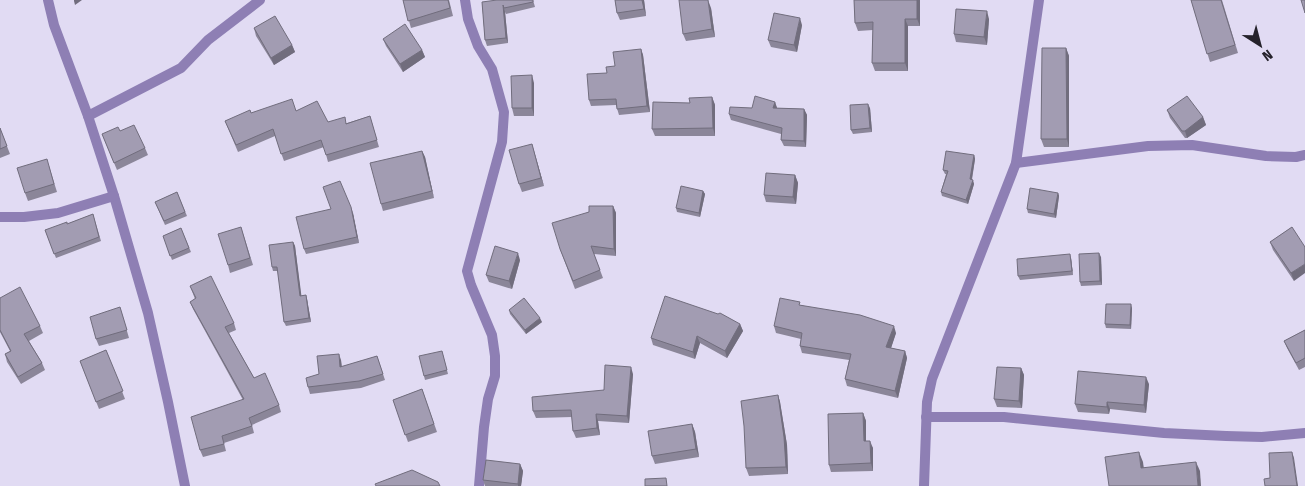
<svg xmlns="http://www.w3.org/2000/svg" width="1305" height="486" font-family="'Fira Sans Condensed',sans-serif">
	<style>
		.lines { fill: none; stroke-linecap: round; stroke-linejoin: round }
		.street { stroke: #8e7fb4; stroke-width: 10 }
		.wall { fill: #8b8699 }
		.shaded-wall { fill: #716d7d }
		.building { fill: #a29cb2; stroke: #716d7d }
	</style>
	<rect width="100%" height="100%" fill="#e1dbf3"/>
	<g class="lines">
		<g class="street">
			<polyline points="48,0 54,25 88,116 114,196 148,313 168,402 185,486"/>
			<polyline points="465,0 468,19 478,46 492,69 504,112 502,142 467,271 471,285 492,335 495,356 495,376 488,399 484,427 479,486"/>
			<polyline points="88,116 181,68 208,40 260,0"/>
			<polyline points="1016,163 1148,146 1192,145 1266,156 1296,157 1305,155"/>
			<polyline points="0,217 24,217 58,213 114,196"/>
			<polyline points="926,417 1004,417 1164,433 1226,436 1262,437 1305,433"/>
			<polyline points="924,486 927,402 932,379 1016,163 1039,0"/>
		</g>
	</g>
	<g class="wall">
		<polygon points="403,0 449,0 453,16 411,28"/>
		<polygon points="533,0 535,7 506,14 505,12 508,43 487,46 485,40 482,2"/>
		<polygon points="615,0 644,0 646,16 620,20 617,13"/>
		<polygon points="854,0 920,0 920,26 908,26 908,71 875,71 872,63 873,30 858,31 855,23"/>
		<polygon points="1191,0 1222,0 1238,53 1210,62"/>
		<polygon points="711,8 715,37 686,41 683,34"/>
		<polygon points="989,19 987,45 956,42 954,34"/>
		<polygon points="802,25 797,52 771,47 768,40"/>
		<polygon points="254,28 292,45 295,52 274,65 256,36"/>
		<polygon points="383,39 422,50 425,57 403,72 386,46"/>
		<polygon points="1066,48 1069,56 1069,147 1044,147 1041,139"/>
		<polygon points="641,49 643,55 650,112 619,115 616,105 591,106 589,100 607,73"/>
		<polygon points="534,83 534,116 514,116 512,108"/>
		<polygon points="712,97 715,105 715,136 655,136 652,129 690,103"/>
		<polygon points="775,102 777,108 804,109 807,115 806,147 784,146 781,140 781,134 731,120 729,114"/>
		<polygon points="870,108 872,132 853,134 851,130"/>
		<polygon points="1167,110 1203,117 1206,125 1187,138 1185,138 1170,118"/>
		<polygon points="296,111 328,122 347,123 370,116 379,147 328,162 324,147 284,161 275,136 238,152 225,121 251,113"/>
		<polygon points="0,128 10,154 0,158"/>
		<polygon points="120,131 145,148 148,155 117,170 102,134"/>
		<polygon points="532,144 544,186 522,192 519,184"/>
		<polygon points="422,151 425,157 434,198 383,211 381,204"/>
		<polygon points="974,155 975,159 972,180 974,184 968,204 942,196 941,192 946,174 945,174 943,170"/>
		<polygon points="49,166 57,192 28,201 25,193"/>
		<polygon points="795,175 798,183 796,204 766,202 764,195"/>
		<polygon points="703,191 705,194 700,217 677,212 676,208"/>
		<polygon points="177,192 187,216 165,225 155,202"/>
		<polygon points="1058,193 1059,196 1056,218 1028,213 1027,209"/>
		<polygon points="613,206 616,213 616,256 594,254 603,278 575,289 560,249"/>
		<polygon points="331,209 353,213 359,243 306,254 304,249"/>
		<polygon points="93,214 101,241 56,258 45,230 67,224"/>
		<polygon points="241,227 253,265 230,273 228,265"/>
		<polygon points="1292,227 1294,281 1273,250 1270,242"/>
		<polygon points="181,228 191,252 172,260 163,236"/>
		<polygon points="293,242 295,246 301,296 306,295 307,299 311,322 286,326 284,322 278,271 273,271 272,267"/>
		<polygon points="1101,257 1102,285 1081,286 1080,282"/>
		<polygon points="1071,258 1073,275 1020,280 1018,276"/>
		<polygon points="520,260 512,289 489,282 486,275"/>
		<polygon points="190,286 234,323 236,330 229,333 254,378 279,405 281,412 252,425 254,433 224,443 226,451 203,457 200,450 243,400 193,309 190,302 195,299"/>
		<polygon points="0,298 40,326 43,333 29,341 42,363 45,370 21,384 7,362 5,354 10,351 0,332"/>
		<polygon points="801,305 896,333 891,348 905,351 907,358 898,398 847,386 845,379 849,360 802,353 800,346 801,339 776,333 774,326"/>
		<polygon points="120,307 129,338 99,346 96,339"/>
		<polygon points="1132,308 1131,329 1106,328 1105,324"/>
		<polygon points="509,310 542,322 526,334 510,314"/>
		<polygon points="740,324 743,331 727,358 700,343 695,359 653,345 651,338"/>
		<polygon points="1305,330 1305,367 1299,370 1287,348 1284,341"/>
		<polygon points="106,350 125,399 99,409 80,361"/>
		<polygon points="442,351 448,374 425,380 424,376"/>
		<polygon points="377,356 385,380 361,388 310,394 308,387 319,374 341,360 342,367"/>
		<polygon points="1021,368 1024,375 1022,408 997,407 994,399"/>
		<polygon points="633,374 629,423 598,421 600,435 576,438 573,431 572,417 536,418 533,411 604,390"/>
		<polygon points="1149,384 1146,413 1110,409 1109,414 1078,412 1075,404"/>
		<polygon points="422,389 437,432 408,442 393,400"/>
		<polygon points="778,395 780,402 787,445 788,474 749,476 746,468"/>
		<polygon points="863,413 866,421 866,441 873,448 873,471 831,472 829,465"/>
		<polygon points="692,424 695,432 699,457 655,464 652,456"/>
		<polygon points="520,464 523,471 521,486 485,486 483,480"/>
	</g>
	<g class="shaded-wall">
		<polygon points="74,0 82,0 75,5 74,1"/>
		<polygon points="642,0 644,0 646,16 644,9"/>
		<polygon points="708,0 711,8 715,37 712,29"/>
		<polygon points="917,0 920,0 920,26 917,19"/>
		<polygon points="503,5 505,12 508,43 506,38"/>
		<polygon points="987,11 989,19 987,45 984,37"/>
		<polygon points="800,18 802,25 797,52 794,45"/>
		<polygon points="905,19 908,26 908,71 905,63"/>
		<polygon points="292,45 295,52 274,65 271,58"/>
		<polygon points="1066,48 1069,56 1069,147 1067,139"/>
		<polygon points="641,49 643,55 650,112 647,106"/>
		<polygon points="422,50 425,57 403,72 400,64"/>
		<polygon points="532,75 534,83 534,116 532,108"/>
		<polygon points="712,97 715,105 715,136 713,128"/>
		<polygon points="775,102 777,108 775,114 773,108"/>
		<polygon points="868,104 870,108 872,132 870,128"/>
		<polygon points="804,109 807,115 806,147 804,141"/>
		<polygon points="1203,117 1206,125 1187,138 1185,131"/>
		<polygon points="532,144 544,186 541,178"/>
		<polygon points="422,151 425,157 434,198 432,191"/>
		<polygon points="974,155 975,159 971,183 970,179"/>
		<polygon points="795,175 798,183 796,204 793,197"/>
		<polygon points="973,180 974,184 968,204 966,200"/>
		<polygon points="703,191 705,194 700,217 699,213"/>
		<polygon points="1058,193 1059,196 1056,218 1054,214"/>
		<polygon points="613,206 616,213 616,256 614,249"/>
		<polygon points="351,207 353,213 359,243 357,237"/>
		<polygon points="293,242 295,246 302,300 300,296"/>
		<polygon points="518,253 520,260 512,289 509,281"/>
		<polygon points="1099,253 1101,257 1102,285 1100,281"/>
		<polygon points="1070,254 1071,258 1073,275 1072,271"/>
		<polygon points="1305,264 1305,273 1294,281 1291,273"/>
		<polygon points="306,295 307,299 311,322 309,318"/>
		<polygon points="1131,304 1132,308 1131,329 1130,325"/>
		<polygon points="540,318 542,322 526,334 525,330"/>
		<polygon points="740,324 743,331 727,358 725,351"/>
		<polygon points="894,326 896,333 889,354 886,347"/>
		<polygon points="697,336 700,343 695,359 693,352"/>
		<polygon points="905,351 907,358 898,398 895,391"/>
		<polygon points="339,354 341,360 342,374 340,367"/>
		<polygon points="631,367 633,374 629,423 627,416"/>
		<polygon points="1021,368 1024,375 1022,408 1019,401"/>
		<polygon points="1146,377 1149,384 1146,413 1144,405"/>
		<polygon points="778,395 780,402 787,445 788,474 786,467"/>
		<polygon points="1107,402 1110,409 1109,414 1107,407"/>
		<polygon points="863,413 866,421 866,448 864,441"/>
		<polygon points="596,414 598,421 600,435 597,428"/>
		<polygon points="692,424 695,432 699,457 696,449"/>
		<polygon points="870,441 873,448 873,471 871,463"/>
		<polygon points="1139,452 1143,462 1145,477 1141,468"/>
		<polygon points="1292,452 1294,458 1298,486 1297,486"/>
		<polygon points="1196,462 1200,471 1201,486 1198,486"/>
		<polygon points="520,464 523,471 521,486 518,486 518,484"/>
	</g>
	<g class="building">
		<polygon points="403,0 448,0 450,8 408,21"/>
		<polygon points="497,0 533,0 533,2 504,8 503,5 506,38 485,40 482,2"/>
		<polygon points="615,0 642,0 644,9 617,13"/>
		<polygon points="679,0 708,0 712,29 683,34"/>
		<polygon points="854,0 917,0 917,19 905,19 905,63 872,63 873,22 855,23"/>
		<polygon points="1191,0 1221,0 1235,45 1207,54"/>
		<polygon points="1301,0 1305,0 1305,13"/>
		<polygon points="956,9 987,11 984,37 954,34"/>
		<polygon points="774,13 800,18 794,45 768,40"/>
		<polygon points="275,16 292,45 271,58 254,28"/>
		<polygon points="405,24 422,50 400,64 383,39"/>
		<polygon points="1042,48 1066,48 1067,139 1041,139"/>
		<polygon points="641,49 647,106 617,109 616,99 589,100 587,74 607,73 606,67 615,66 613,52"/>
		<polygon points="532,75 532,108 512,108 511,76"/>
		<polygon points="755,96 775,102 773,108 804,109 804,141 781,140 782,128 729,114 730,107 752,108"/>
		<polygon points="1187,96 1203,117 1185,131 1182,131 1167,110"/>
		<polygon points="712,97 713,128 652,129 653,102 690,103 689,98"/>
		<polygon points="292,99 296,111 317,101 328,122 345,117 346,124 370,116 377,140 326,155 321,140 281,154 273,129 236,145 225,121 250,110 251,113"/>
		<polygon points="868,104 870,128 851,130 850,105"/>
		<polygon points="134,125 145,148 114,163 102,134 118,127 120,131"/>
		<polygon points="0,128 7,146 0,149"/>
		<polygon points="532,144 541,178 519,184 509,150"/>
		<polygon points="422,151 432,191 381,204 370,163"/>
		<polygon points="946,151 974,155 970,179 973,180 966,200 941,192 948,171 943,170"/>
		<polygon points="47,159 54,184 25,193 17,168"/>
		<polygon points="766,173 795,175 793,197 764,195"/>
		<polygon points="340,181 351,207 357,237 304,249 296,217 331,209 323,187"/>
		<polygon points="681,186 703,191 699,213 676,208"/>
		<polygon points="1030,188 1058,193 1054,214 1027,209"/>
		<polygon points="177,192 185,212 164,221 155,202"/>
		<polygon points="589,206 613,206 614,249 591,246 600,270 573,281 560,249 552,223 589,212"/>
		<polygon points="93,214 99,237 54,254 45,230 67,222 67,224"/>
		<polygon points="241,227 250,258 228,265 218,234"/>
		<polygon points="1292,227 1305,247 1305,264 1291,273 1270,242"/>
		<polygon points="181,228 189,248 170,256 163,236"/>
		<polygon points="293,242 300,296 306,295 309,318 284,322 277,267 272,267 269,245"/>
		<polygon points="495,246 518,253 509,281 486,275"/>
		<polygon points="1099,253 1100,281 1080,282 1079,254"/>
		<polygon points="1070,254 1072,271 1018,276 1017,259"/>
		<polygon points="211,276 234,323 225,327 254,378 265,373 279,405 249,418 252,426 222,436 224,444 200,450 191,417 244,399 190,302 196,298 190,286"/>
		<polygon points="20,287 40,326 24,334 42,363 18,377 5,354 11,351 0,330 0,298"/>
		<polygon points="665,296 718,314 720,313 740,324 725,351 697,336 693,352 651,338"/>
		<polygon points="524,298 540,318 525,330 509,310"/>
		<polygon points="780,298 800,302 799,305 860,315 894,326 886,347 905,351 895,391 845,379 851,354 800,346 802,333 774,326"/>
		<polygon points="1106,304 1131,304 1130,325 1105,324"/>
		<polygon points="120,307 127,330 96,339 90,317"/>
		<polygon points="1305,330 1305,358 1296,363 1284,341"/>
		<polygon points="106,350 123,391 96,402 80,361"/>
		<polygon points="442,351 447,370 424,376 419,356"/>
		<polygon points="339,354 340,367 377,356 383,374 359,381 308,387 306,378 319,374 317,356"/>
		<polygon points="605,365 631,367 627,416 596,414 597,428 573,431 571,410 533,411 532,397 604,390"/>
		<polygon points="997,367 1021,368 1019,401 994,399"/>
		<polygon points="1078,371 1146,377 1144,405 1107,402 1107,407 1075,404"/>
		<polygon points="422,389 434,424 405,435 393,400"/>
		<polygon points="778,395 784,437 786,467 746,468 744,426 741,401"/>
		<polygon points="863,413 864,441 870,441 871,463 829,465 828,414"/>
		<polygon points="692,424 696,449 652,456 648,431"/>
		<polygon points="1139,452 1141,468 1196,462 1198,486 1109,486 1105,457"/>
		<polygon points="1292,452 1297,486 1265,486 1264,479 1270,478 1269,453"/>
		<polygon points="486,460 520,464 518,484 483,480"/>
		<polygon points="412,470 438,482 440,486 376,486 375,484"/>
		<polygon points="666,478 667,486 645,486 645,479"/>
	</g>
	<g transform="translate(1260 45) rotate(144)" stroke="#e1dbf3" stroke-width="4" paint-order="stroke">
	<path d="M0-4L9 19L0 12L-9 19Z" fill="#25222b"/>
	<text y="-8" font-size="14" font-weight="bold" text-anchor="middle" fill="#25222b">N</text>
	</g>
</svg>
